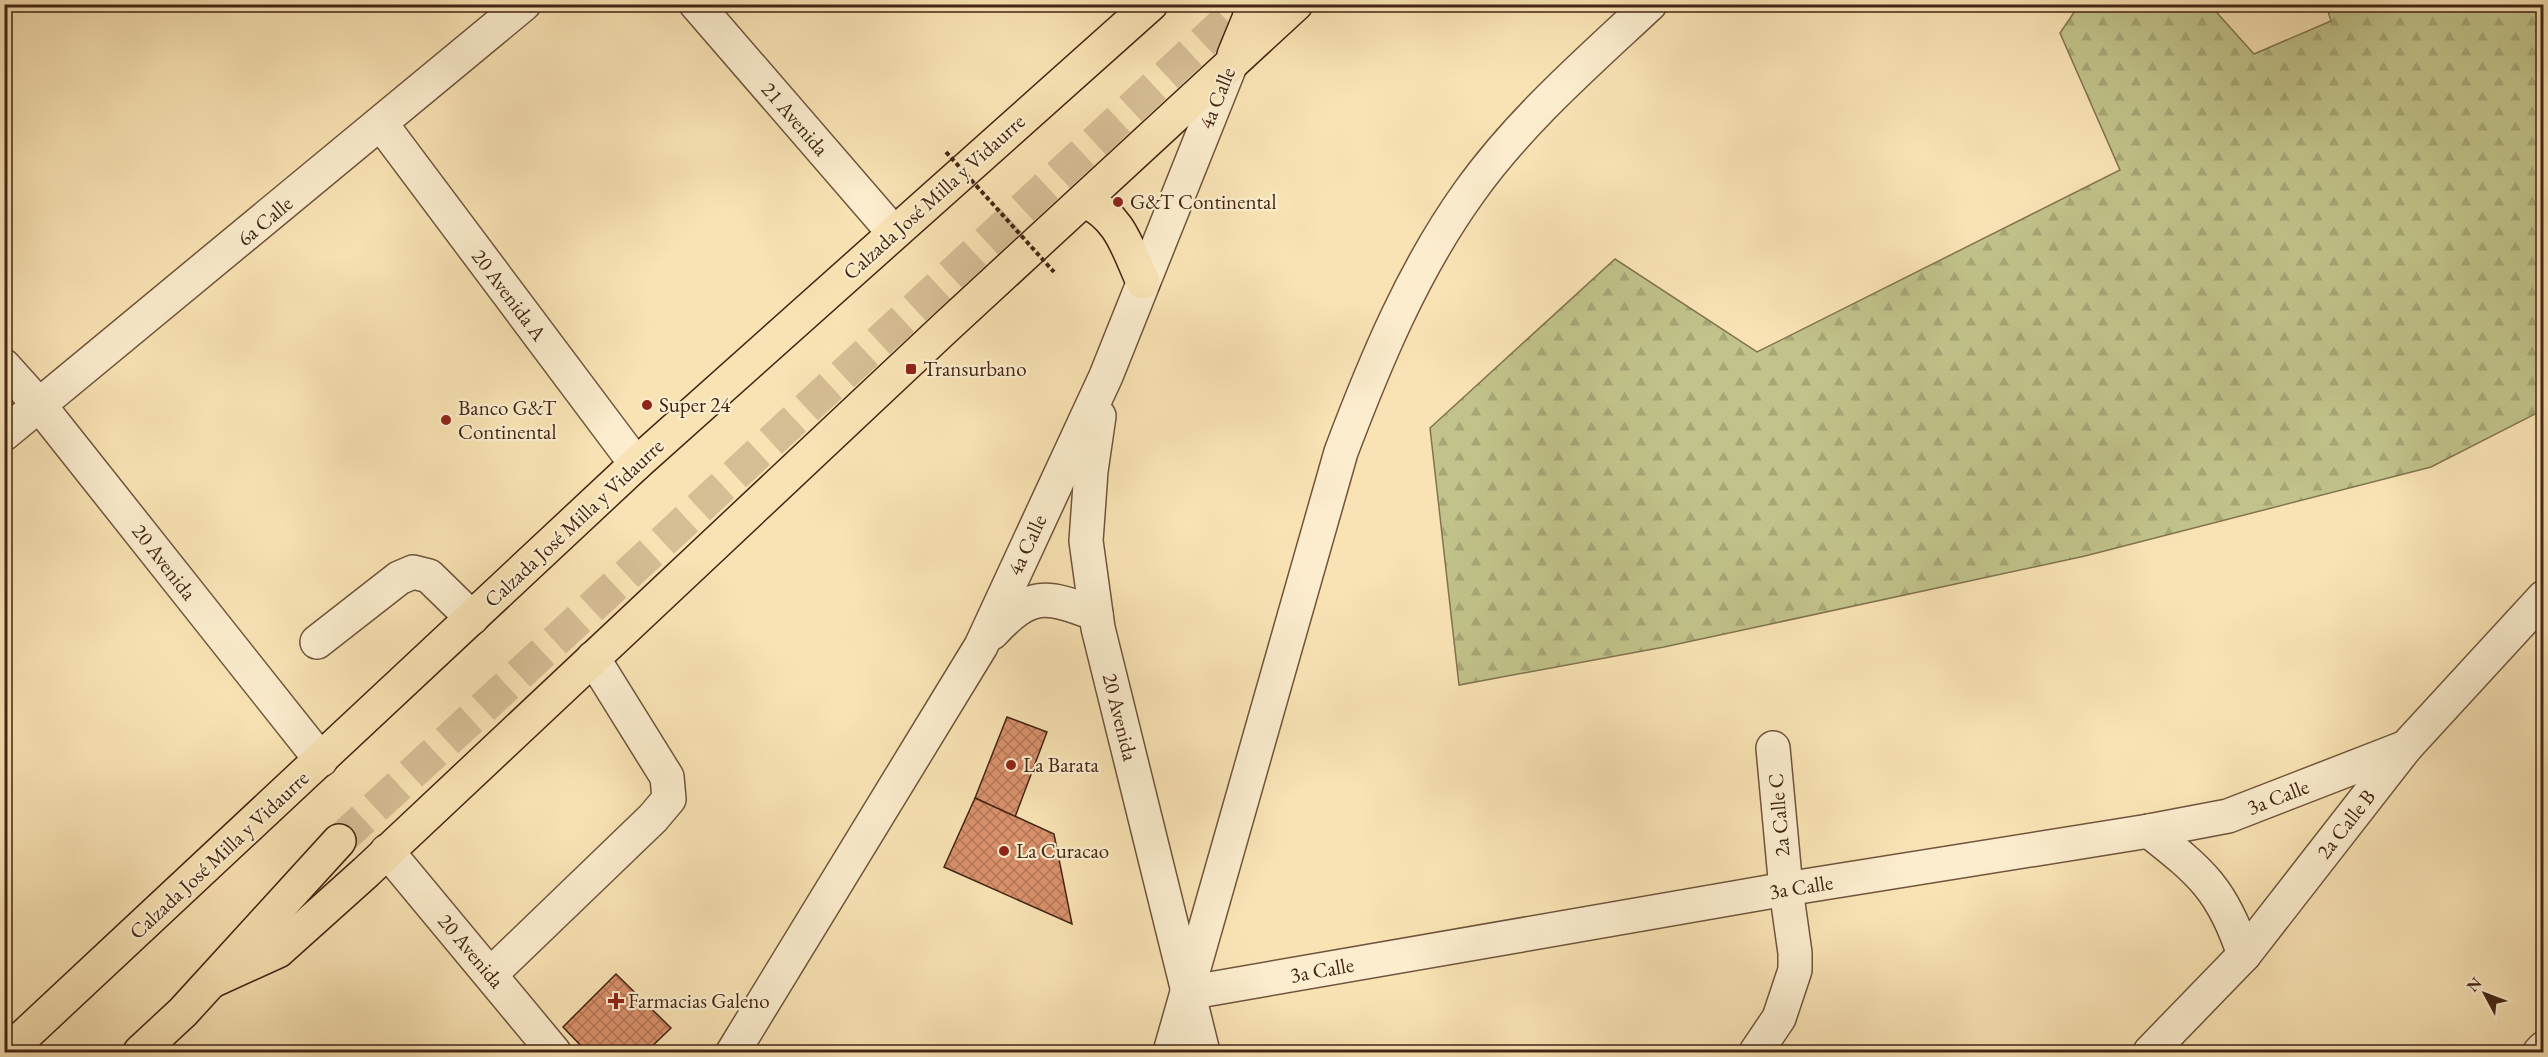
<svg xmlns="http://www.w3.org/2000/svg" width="2548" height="1057" font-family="'EB Garamond',serif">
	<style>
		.forest { fill: url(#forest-firs); stroke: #82744f; stroke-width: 1.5 }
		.building { fill: url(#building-cross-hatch); stroke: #442514; stroke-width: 1.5 }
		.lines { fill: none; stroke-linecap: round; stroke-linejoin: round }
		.highway-tunnel { stroke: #d5bd94; stroke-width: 33; stroke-dasharray: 33 16; stroke-linecap: butt }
		.minor-casing { stroke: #71543c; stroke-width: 36 }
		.major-casing { stroke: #442514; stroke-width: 36 }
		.highway-casing { stroke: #442514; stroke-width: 36 }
		.minor { stroke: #fbedce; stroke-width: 33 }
		.major { stroke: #f9e3b4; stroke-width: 33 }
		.highway { stroke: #f9e3b4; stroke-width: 33 }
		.path-bridge { stroke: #442514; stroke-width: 4; stroke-dasharray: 4.5 3; stroke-linecap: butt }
		.poi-dot { fill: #8f2418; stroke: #fbedce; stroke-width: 2 }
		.labels { text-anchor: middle; stroke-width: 4.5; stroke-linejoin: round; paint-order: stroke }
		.street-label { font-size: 21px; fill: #442514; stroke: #fbedce }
		.poi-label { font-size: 21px; fill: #442514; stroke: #fbedce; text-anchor: start }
	</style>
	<defs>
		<pattern id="forest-firs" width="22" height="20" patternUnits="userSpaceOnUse" patternTransform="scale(1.5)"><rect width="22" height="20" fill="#c1c38a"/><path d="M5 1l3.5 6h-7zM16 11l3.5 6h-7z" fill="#a7a776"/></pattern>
		<pattern id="building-cross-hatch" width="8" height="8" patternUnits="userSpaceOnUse" patternTransform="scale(1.5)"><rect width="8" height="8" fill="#db926c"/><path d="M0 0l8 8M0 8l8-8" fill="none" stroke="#b37758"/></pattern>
	</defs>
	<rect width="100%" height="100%" fill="#f9e3b4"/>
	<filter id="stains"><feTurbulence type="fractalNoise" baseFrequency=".00333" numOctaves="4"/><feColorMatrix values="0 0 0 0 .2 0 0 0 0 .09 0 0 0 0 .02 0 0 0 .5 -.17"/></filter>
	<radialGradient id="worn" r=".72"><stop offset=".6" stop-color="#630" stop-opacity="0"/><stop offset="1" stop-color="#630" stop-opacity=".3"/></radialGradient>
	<polygon class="forest" points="2079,5 2210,5 2254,54 2331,21 2326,5 2543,5 2543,410 2431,467 2085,556 1664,647 1459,685 1430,428 1615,259 1757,352 2120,170 2060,33"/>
	<g class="building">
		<polygon points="1007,717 1047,732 1015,817 975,798"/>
		<polygon points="975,798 1054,834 1072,924 944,867"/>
		<polygon points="616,974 671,1028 646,1052 587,1052 563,1027"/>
	</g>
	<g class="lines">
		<polyline class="highway-tunnel" points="339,841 1244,4"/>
		<defs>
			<g id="minor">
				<polyline points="696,4 894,233"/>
				<polyline points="382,125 636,464"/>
				<polyline points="4,366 40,406 321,760"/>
				<polyline points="1099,416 1091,471 1086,541 1098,628 1203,1052"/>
				<polyline points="4,434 524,4"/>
				<path d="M992,633C1031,591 1045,595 1096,614"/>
				<polyline points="317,642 399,578 413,572 429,576 472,618"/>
				<path d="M2149,831C2201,872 2223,890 2244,955"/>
				<polyline points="387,851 554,1052"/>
				<polyline points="491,974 653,818 669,799 667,777 593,658"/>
				<polyline points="1187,993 1786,889 2149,831 2228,816 2406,747"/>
				<polyline points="733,1052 981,646 1106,376 1230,66"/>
				<path d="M1170,1052L1341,452C1375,362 1413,270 1470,191C1520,121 1587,63 1650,4"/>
				<polyline points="1756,1052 1779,1018 1795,970 1795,953 1786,889 1773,748"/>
				<polyline points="2150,1052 2244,955 2406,747 2544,597"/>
				<polyline points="2540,1052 2544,1048"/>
			</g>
			<g id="major">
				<polyline points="1234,55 1255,4"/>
				<path d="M1084,200C1121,218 1127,247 1143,282"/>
				<polyline points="212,981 278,951 366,872 946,327 1296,4"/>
			</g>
			<g id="highway">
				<polyline points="7,1052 636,464 1151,4"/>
				<polyline points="140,1052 183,1012 339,841"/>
			</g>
		</defs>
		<use href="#minor" class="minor-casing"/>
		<use href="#major" class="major-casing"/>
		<use href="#highway" class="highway-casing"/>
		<use href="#minor" class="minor"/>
		<use href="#major" class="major"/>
		<use href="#highway" class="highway"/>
		<polyline class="path-bridge" points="946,152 1054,272"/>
	</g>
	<g class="poi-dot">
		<circle cx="1118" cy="202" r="6"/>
		<rect x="905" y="363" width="12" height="12" rx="3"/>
		<circle cx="647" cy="405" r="6"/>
		<circle cx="446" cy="420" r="6"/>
		<circle cx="1011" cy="765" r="6"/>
		<circle cx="1004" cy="851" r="6"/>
		<path d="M613 992h6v6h6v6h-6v6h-6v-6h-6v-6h6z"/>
	</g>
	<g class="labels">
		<g class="street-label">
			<text transform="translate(1217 98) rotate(-68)" y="7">4a Calle</text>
			<text transform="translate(795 119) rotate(49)" y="7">21 Avenida</text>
			<text transform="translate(934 197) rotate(-42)" y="7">Calzada José Milla y Vidaurre</text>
			<text transform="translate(265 221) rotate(-40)" y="7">6a Calle</text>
			<text transform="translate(509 295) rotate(53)" y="7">20 Avenida A</text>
			<text transform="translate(574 523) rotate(-43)" y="7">Calzada José Milla y Vidaurre</text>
			<text transform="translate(1027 545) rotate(-65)" y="7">4a Calle</text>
			<text transform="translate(164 562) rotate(52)" y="7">20 Avenida</text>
			<text transform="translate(1120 717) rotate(76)" y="7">20 Avenida</text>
			<text transform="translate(2278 797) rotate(-21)" y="7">3a Calle</text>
			<text transform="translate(1779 815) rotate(-95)" y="7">2a Calle C</text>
			<text transform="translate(2346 824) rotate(-52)" y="7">2a Calle B</text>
			<text transform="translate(219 855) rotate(-43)" y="7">Calzada José Milla y Vidaurre</text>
			<text transform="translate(1801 887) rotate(-9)" y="7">3a Calle</text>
			<text transform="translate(471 951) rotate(50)" y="7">20 Avenida</text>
			<text transform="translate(1322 970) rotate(-10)" y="7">3a Calle</text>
		</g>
		<g class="poi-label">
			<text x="1130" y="209">G&amp;T Continental</text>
			<text x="923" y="376">Transurbano</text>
			<text x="659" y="412">Super 24</text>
			<text x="458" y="415">Banco G&amp;T<tspan x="458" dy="24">Continental</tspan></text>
			<text x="1023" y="772">La Barata</text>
			<text x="1016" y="858">La Curacao</text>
			<text x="628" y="1008">Farmacias Galeno</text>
		</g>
	</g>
	<rect width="2548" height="1057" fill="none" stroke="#f9e3b4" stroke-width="24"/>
	<rect x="6" y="6" width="2536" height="1045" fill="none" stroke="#442514" stroke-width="3"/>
	<rect x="12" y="12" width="2524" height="1033" fill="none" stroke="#442514" stroke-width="1.5"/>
	<g transform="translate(2485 994) rotate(311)" stroke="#fbedce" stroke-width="4.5" paint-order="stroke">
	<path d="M0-4.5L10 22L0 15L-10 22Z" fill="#442514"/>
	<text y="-9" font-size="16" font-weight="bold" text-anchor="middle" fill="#442514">N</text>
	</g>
	<rect width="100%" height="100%" filter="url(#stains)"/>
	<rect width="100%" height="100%" fill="url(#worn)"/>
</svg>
